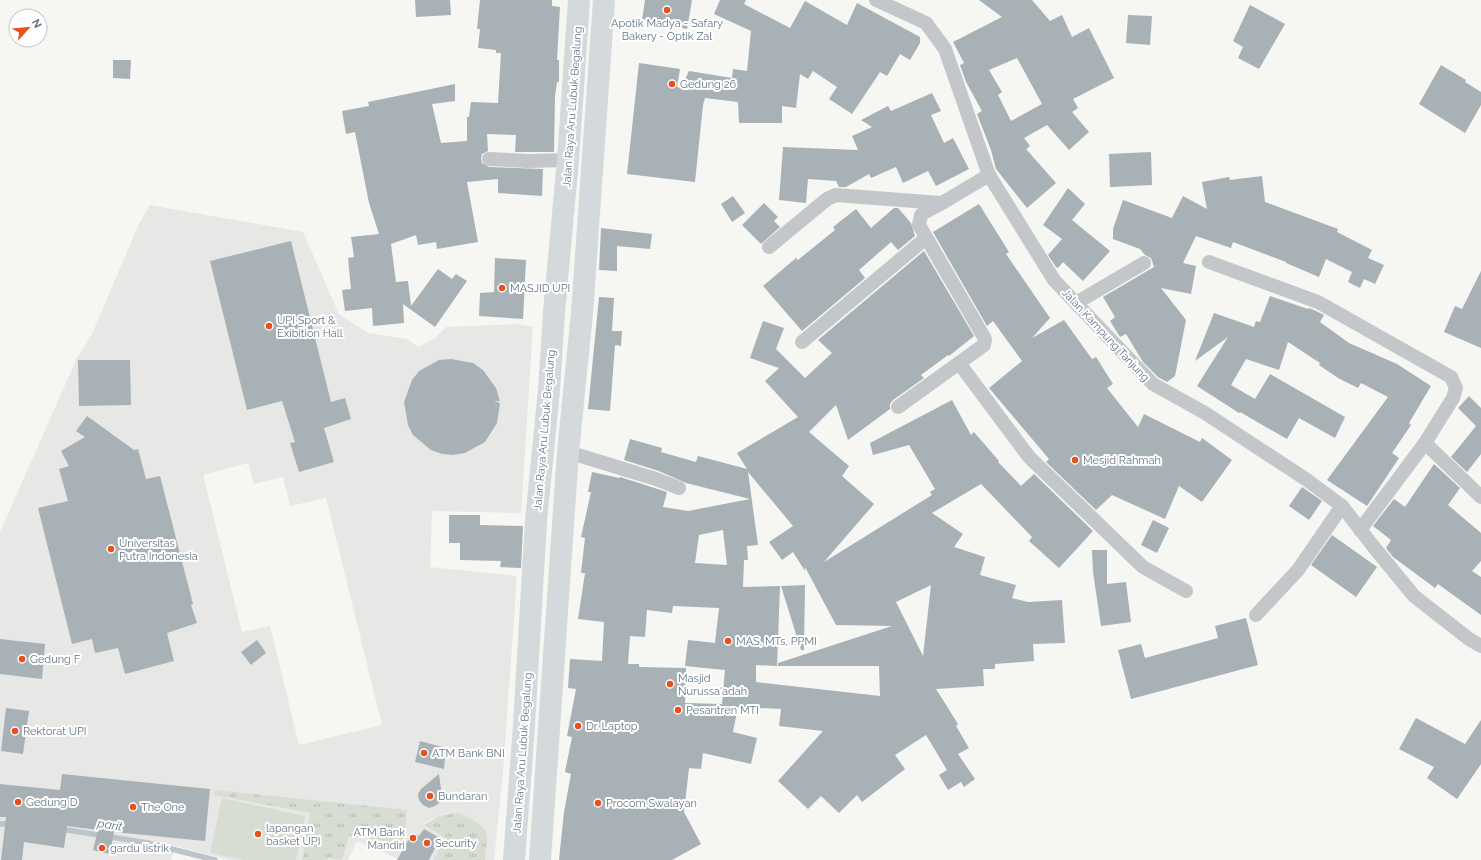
<svg xmlns="http://www.w3.org/2000/svg" width="1481" height="860" font-family="Raleway,sans-serif">
	<style>
		.built { fill: #e7e8e6; fill-rule: evenodd }
		.grass { fill: url(#grass-tufts) }
		.garden { fill: #d7ddd3 }
		.lines { fill: none; stroke-linecap: round; stroke-linejoin: round }
		.stream { stroke: #bbc5ca; stroke-width: 5.5 }
		.building { fill: #a8b1b6; fill-rule: evenodd }
		.minor { stroke: #c3c7ca; stroke-width: 14 }
		.primary { stroke: #d4d9dc; stroke-width: 22 }
		.poi-dot { fill: #e75121; stroke: #fff; stroke-width: 1.5 }
		.labels { text-anchor: middle; stroke-width: 4; stroke-linejoin: round; paint-order: stroke }
		.poi-label { font-size: 11px; fill: #647684; stroke: #fff; text-anchor: start }
		.street-label { font-size: 11px; fill: #647684; stroke: #fff }
		.water-label { font-size: 12px; font-style: italic; fill: #607781; stroke: #fff }
	</style>
	<defs>
		<pattern id="grass-tufts" width="24" height="20" patternUnits="userSpaceOnUse"><rect width="24" height="20" fill="#d7ddd3"/><path d="M3 7l-1-3M5 7V3M7 7l1-3M15 17l-1-3M17 17v-4M19 17l1-3" fill="none" stroke="#b2b8b1"/></pattern>
	</defs>
	<rect width="100%" height="100%" fill="#f6f6f2"/>
	<path class="built" d="M150,205L303,232L339,314L368,333L407,339L418,347L434,339L446,327L517,324L533,327L521,513L432,511L430,567L517,576L503,773L494,860H485L487,834L482,827L465,816L447,814L431,819L424,825L446,839L433,860L424,858L401,860L357,841L348,860H327L349,836L404,844L407,810L214,795L310,813L302,860H229L176,846L171,860H0V532L76,360L92,334L138,226ZM248,463L254,484L283,477L290,506L326,498L382,725L299,745L270,626L242,632L203,475Z"/>
	<g class="grass">
		<polygon points="215,790 407,810 404,844 349,836 342,860 329,858 327,860 302,860 310,813 214,795"/>
		<path d="M457,813C466,816 484,823 487,835C488,842 485,852 485,860H433L446,839L424,825L439,816Z"/>
	</g>
	<polygon class="garden" points="222,798 305,816 296,860 244,860 210,853"/>
	<g class="lines">
		<g class="stream">
			<polyline points="0,824 12,824"/>
			<polyline points="61,829 148,843 215,860"/>
		</g>
	</g>
	<g class="building">
		<polygon points="415,0 450,0 451,15 416,17"/>
		<polygon points="480,0 552,0 552,6 560,7 557,60 559,60 559,82 557,82 555,96 554,152 515,152 516,135 487,134 488,151 482,154 481,158 482,163 489,167 543,169 542,196 498,193 498,179 467,182 478,242 437,249 436,242 418,245 416,235 391,244 396,282 408,281 411,306 438,269 452,279 456,274 467,281 435,327 403,304 404,323 373,326 372,308 345,311 342,290 351,289 348,258 354,257 351,237 379,234 369,203 355,132 346,134 342,111 369,106 368,102 455,84 455,101 432,104 441,143 467,141 467,117 469,117 471,102 498,103 501,53 496,53 496,50 478,48 480,29 477,29"/>
		<polygon points="645,0 692,0 687,29 642,21"/>
		<polygon points="720,0 746,0 744,4 790,28 805,1 847,25 857,3 920,37 920,43 910,60 900,54 887,76 880,72 852,114 829,99 837,87 813,71 808,79 800,74 796,108 782,106 782,123 739,123 738,102 705,98 703,105 695,182 627,174 639,63 680,69 677,87 681,88 689,71 732,78 733,69 747,71 751,31 714,14"/>
		<path d="M979,0H1032L1050,21L1062,15L1072,37L1089,28L1114,78L1073,99L1078,108L1072,112L1089,132L1069,150L1047,125L1024,138L1030,146L1026,149L1056,183L1027,208L996,169L991,150L977,114L982,111L966,82L960,65L964,63L953,42L1002,17ZM1017,58L1042,104L1011,121L998,95L1002,92L989,70Z"/>
		<polygon points="1250,5 1285,24 1259,69 1238,58 1243,47 1233,41"/>
		<polygon points="1128,15 1152,16 1150,45 1126,43"/>
		<polygon points="113,60 131,60 130,79 113,78"/>
		<polygon points="1441,65 1466,80 1465,82 1481,92 1481,105 1465,133 1419,104"/>
		<polygon points="932,93 941,111 931,115 944,143 953,138 969,169 936,186 928,171 903,183 896,167 871,178 869,174 846,187 839,187 836,181 808,179 806,203 779,200 783,147 858,150 852,136 872,127 861,120 888,106 891,111"/>
		<polygon points="1151,152 1152,185 1110,187 1109,154"/>
		<polygon points="1262,176 1265,202 1338,229 1337,232 1372,250 1368,258 1384,265 1375,284 1364,279 1360,288 1348,282 1352,272 1326,259 1319,277 1286,263 1286,262 1233,242 1231,248 1196,236 1183,263 1196,266 1191,294 1161,288 1186,320 1175,376 1167,382 1158,377 1143,362 1126,334 1120,337 1110,321 1115,317 1103,297 1154,267 1151,258 1145,255 1140,249 1113,239 1113,229 1123,200 1172,218 1183,196 1207,209 1202,182 1229,177 1230,180"/>
		<polygon points="1068,188 1085,204 1072,220 1110,251 1083,281 1063,262 1058,268 1056,267 1048,255 1062,239 1043,225"/>
		<polygon points="733,196 745,213 732,222 721,204"/>
		<polygon points="764,203 778,217 774,221 780,227 761,244 742,225"/>
		<polygon points="979,204 1009,252 1006,254 1050,318 1032,338 1064,320 1092,359 1096,357 1113,384 1107,388 1138,427 1144,414 1200,442 1202,438 1232,460 1202,502 1179,486 1165,519 1112,495 1096,510 1046,462 1049,459 989,388 1022,361 993,321 987,326 933,232"/>
		<polygon points="894,208 898,208 911,223 915,236 898,250 891,242 859,270 865,278 802,331 763,286 796,258 798,260 835,230 833,227 856,209 871,228"/>
		<polygon points="601,228 652,234 650,249 617,246 617,271 599,270"/>
		<polygon points="291,241 331,402 345,398 351,419 324,428 334,462 299,472 290,443 295,442 282,401 247,410 210,261"/>
		<path d="M924,251L974,336L949,356L948,355L921,375L924,378L893,400L890,404V409L848,440L836,405L809,432L849,466L842,476L874,504L824,562L932,495L930,492L935,489L909,445L873,455L870,443L952,400L971,435L974,432L999,461L998,462L1021,486L1034,474L1093,531L1059,568L1029,541L1032,537L981,484L932,513L963,534L954,547L985,557L980,575L1016,585L1012,598L1028,602L1062,600L1065,643L1033,644L1034,661L995,664V669H983L984,686L936,689L958,724L956,726L969,748L958,754L975,779L964,787L961,782L948,790L939,775L947,770L926,735L895,755L905,769L862,802L857,795L839,813L821,796L808,809L778,781L823,731L779,726L781,709L738,707L733,732L757,738L751,764L703,753L701,769L689,768L684,812L701,844L672,860H559L564,812L571,774L565,772L572,737L567,736L576,689L568,688L570,659L602,661L604,622L578,619L585,573H581L585,538L581,537L591,492H588L592,472L619,478L620,477L667,492L663,507L688,511L750,499L686,483L659,471L624,460L630,439L662,448L661,452L696,462L698,456L747,469L737,453L798,417L765,381L779,368L750,358L763,321L784,328L776,349L805,378L832,353L818,340ZM748,472L793,526L769,542L782,560L793,552L805,571V567L836,625L892,626L778,663V666H879L880,696L756,682V665L777,666L780,586L743,587L744,560H748L747,546L758,545ZM723,530L727,565L695,563L699,535ZM931,585L923,656L896,602ZM673,606L719,608L715,643L688,640L685,666L725,670L722,704L685,703L686,668L639,667V664H628L630,636L645,637L647,610L672,613Z"/>
		<polygon points="495,258 526,260 523,319 479,316 480,293 494,292"/>
		<polygon points="1481,271 1481,348 1444,332 1455,306 1462,309"/>
		<polygon points="1270,296 1308,309 1309,308 1314,310 1324,315 1320,322 1349,343 1397,364 1431,386 1409,423 1411,425 1392,453 1399,458 1367,506 1327,480 1388,397 1361,383 1358,388 1338,378 1319,365 1320,363 1288,342 1279,370 1246,359 1231,385 1255,399 1270,374 1345,417 1335,438 1299,418 1287,439 1240,412 1239,413 1197,386 1228,337 1195,361 1214,313 1254,327 1256,321 1260,322"/>
		<polygon points="599,297 614,298 612,331 622,331 621,346 615,345 610,411 588,409"/>
		<polygon points="451,359 473,363 483,370 496,388 500,401 494,401 500,403 497,423 485,442 465,453 453,455 442,454 431,450 413,435 408,425 404,402 412,380 419,371 439,360"/>
		<polygon points="78,360 130,360 131,405 79,406"/>
		<polygon points="1469,396 1481,408 1481,454 1467,472 1451,457 1476,426 1458,408"/>
		<polygon points="87,416 134,450 138,449 146,479 160,476 193,604 191,605 197,623 167,633 174,661 125,674 118,648 95,653 92,639 72,644 38,508 68,501 59,469 69,466 61,451 85,437 76,431"/>
		<polygon points="1434,464 1460,488 1448,505 1481,533 1481,561 1472,571 1481,577 1481,615 1438,584 1435,588 1393,557 1386,548 1391,540 1373,526 1394,499 1405,507"/>
		<polygon points="1302,487 1322,501 1309,520 1289,506"/>
		<polygon points="449,515 480,515 480,525 523,526 521,568 500,567 501,561 460,560 460,543 449,543"/>
		<polygon points="1153,520 1169,528 1157,553 1141,545"/>
		<polygon points="1332,535 1377,567 1356,597 1311,565"/>
		<polygon points="1092,550 1107,550 1107,584 1126,582 1131,622 1101,626 1093,572"/>
		<polygon points="805,585 804,650 801,650 781,586"/>
		<polygon points="1246,618 1258,665 1131,699 1118,650 1141,644 1145,658 1218,638 1215,626"/>
		<polygon points="0,639 45,644 42,679 0,674"/>
		<polygon points="257,640 266,653 251,665 241,652"/>
		<polygon points="6,708 29,711 23,754 1,751"/>
		<polygon points="1416,718 1465,744 1481,720 1481,764 1457,799 1427,778 1434,767 1399,749"/>
		<polygon points="420,741 446,748 444,769 415,762"/>
		<polygon points="62,774 210,789 205,841 114,832 110,854 93,850 98,830 67,826 64,848 24,842 22,860 1,860 6,817 0,817 0,784 60,790"/>
		<polygon points="439,774 442,797 439,803 435,806 429,808 423,805 419,800 418,794 421,789"/>
		<polygon points="424,829 440,838 429,860 397,860 412,833 419,836"/>
	</g>
	<g class="lines">
		<g class="minor">
			<polyline points="876,0 926,23 945,49 989,175 1054,280 1153,384 1205,413 1307,480 1342,506 1373,546 1414,596 1469,639 1481,646"/>
			<polyline points="489,159 527,161 568,160"/>
			<polyline points="769,247 827,199 836,195 940,203"/>
			<polyline points="1209,262 1318,302 1451,377 1456,388 1453,398 1425,443 1360,530"/>
			<polyline points="1076,303 1144,263"/>
			<polyline points="802,342 926,238"/>
			<polyline points="959,363 1029,457 1143,567 1186,591"/>
			<polyline points="898,407 984,345 985,339 919,225 921,215 925,212 942,203 989,175"/>
			<polyline points="1425,443 1481,497"/>
			<polyline points="568,452 656,479 679,488"/>
			<polyline points="1256,615 1298,570 1342,506"/>
		</g>
		<g class="primary">
			<polyline points="514,860 524,725 536,521 549,390 554,312 568,160 579,0"/>
			<polyline points="540,860 568,452 582,313 604,0"/>
		</g>
	</g>
	<g class="poi-dot">
		<circle cx="667" cy="10" r="4"/>
		<circle cx="672" cy="84" r="4"/>
		<circle cx="502" cy="288" r="4"/>
		<circle cx="269" cy="326" r="4"/>
		<circle cx="1075" cy="460" r="4"/>
		<circle cx="111" cy="549" r="4"/>
		<circle cx="728" cy="641" r="4"/>
		<circle cx="22" cy="659" r="4"/>
		<circle cx="670" cy="684" r="4"/>
		<circle cx="678" cy="710" r="4"/>
		<circle cx="578" cy="726" r="4"/>
		<circle cx="15" cy="731" r="4"/>
		<circle cx="424" cy="753" r="4"/>
		<circle cx="430" cy="796" r="4"/>
		<circle cx="18" cy="802" r="4"/>
		<circle cx="598" cy="803" r="4"/>
		<circle cx="133" cy="807" r="4"/>
		<circle cx="258" cy="834" r="4"/>
		<circle cx="413" cy="838" r="4"/>
		<circle cx="427" cy="843" r="4"/>
		<circle cx="102" cy="848" r="4"/>
	</g>
	<g class="labels">
		<g class="poi-label">
			<text x="667" y="27" text-anchor="middle">Apotik Madya - Safary<tspan x="667" dy="13">Bakery - Optik Zal</tspan></text>
			<text x="680" y="88">Gedung 26</text>
			<text x="510" y="292">MASJID UPI</text>
			<text x="277" y="324">UPI Sport &amp;<tspan x="277" dy="13">Exibition Hall</tspan></text>
			<text x="1083" y="464">Mesjid Rahmah</text>
			<text x="119" y="547">Universitas<tspan x="119" dy="13">Putra Indonesia</tspan></text>
			<text x="736" y="645">MAS, MTs, PPMI</text>
			<text x="30" y="663">Gedung F</text>
			<text x="678" y="682">Masjid<tspan x="678" dy="13">Nurussa'adah</tspan></text>
			<text x="686" y="714">Pesantren MTI</text>
			<text x="586" y="730">Dr. Laptop</text>
			<text x="23" y="735">Rektorat UPI</text>
			<text x="432" y="757">ATM Bank BNI</text>
			<text x="438" y="800">Bundaran</text>
			<text x="26" y="806">Gedung D</text>
			<text x="606" y="807">Procom Swalayan</text>
			<text x="141" y="811">The One</text>
			<text x="266" y="832">lapangan<tspan x="266" dy="13">basket UPI</tspan></text>
			<text x="405" y="836" text-anchor="end">ATM Bank<tspan x="405" dy="13">Mandiri</tspan></text>
			<text x="435" y="847">Security</text>
			<text x="110" y="852">gardu listrik</text>
		</g>
		<g class="street-label">
			<text transform="translate(572 107) rotate(-86)" y="4">Jalan Raya Aru Lubuk Begalung</text>
			<text transform="translate(1106 335) rotate(47)" y="4">Jalan Kampung Tanjung</text>
			<text transform="translate(544 430) rotate(-85)" y="4">Jalan Raya Aru Lubuk Begalung</text>
			<text transform="translate(522 753) rotate(-86)" y="4">Jalan Raya Aru Lubuk Begalung</text>
		</g>
		<g class="water-label">
			<text transform="translate(110 825) rotate(9)" y="4">parit</text>
		</g>
	</g>
	<g transform="translate(28 28) rotate(63)"><circle r="19" fill="#ffffff" stroke="#c1c8ce"/>
	<path d="M0-3L7 15L0 10L-7 15Z" fill="#e75121"/>
	<text y="-6" font-size="11" font-weight="bold" text-anchor="middle" fill="#647684">N</text>
	</g>
</svg>
